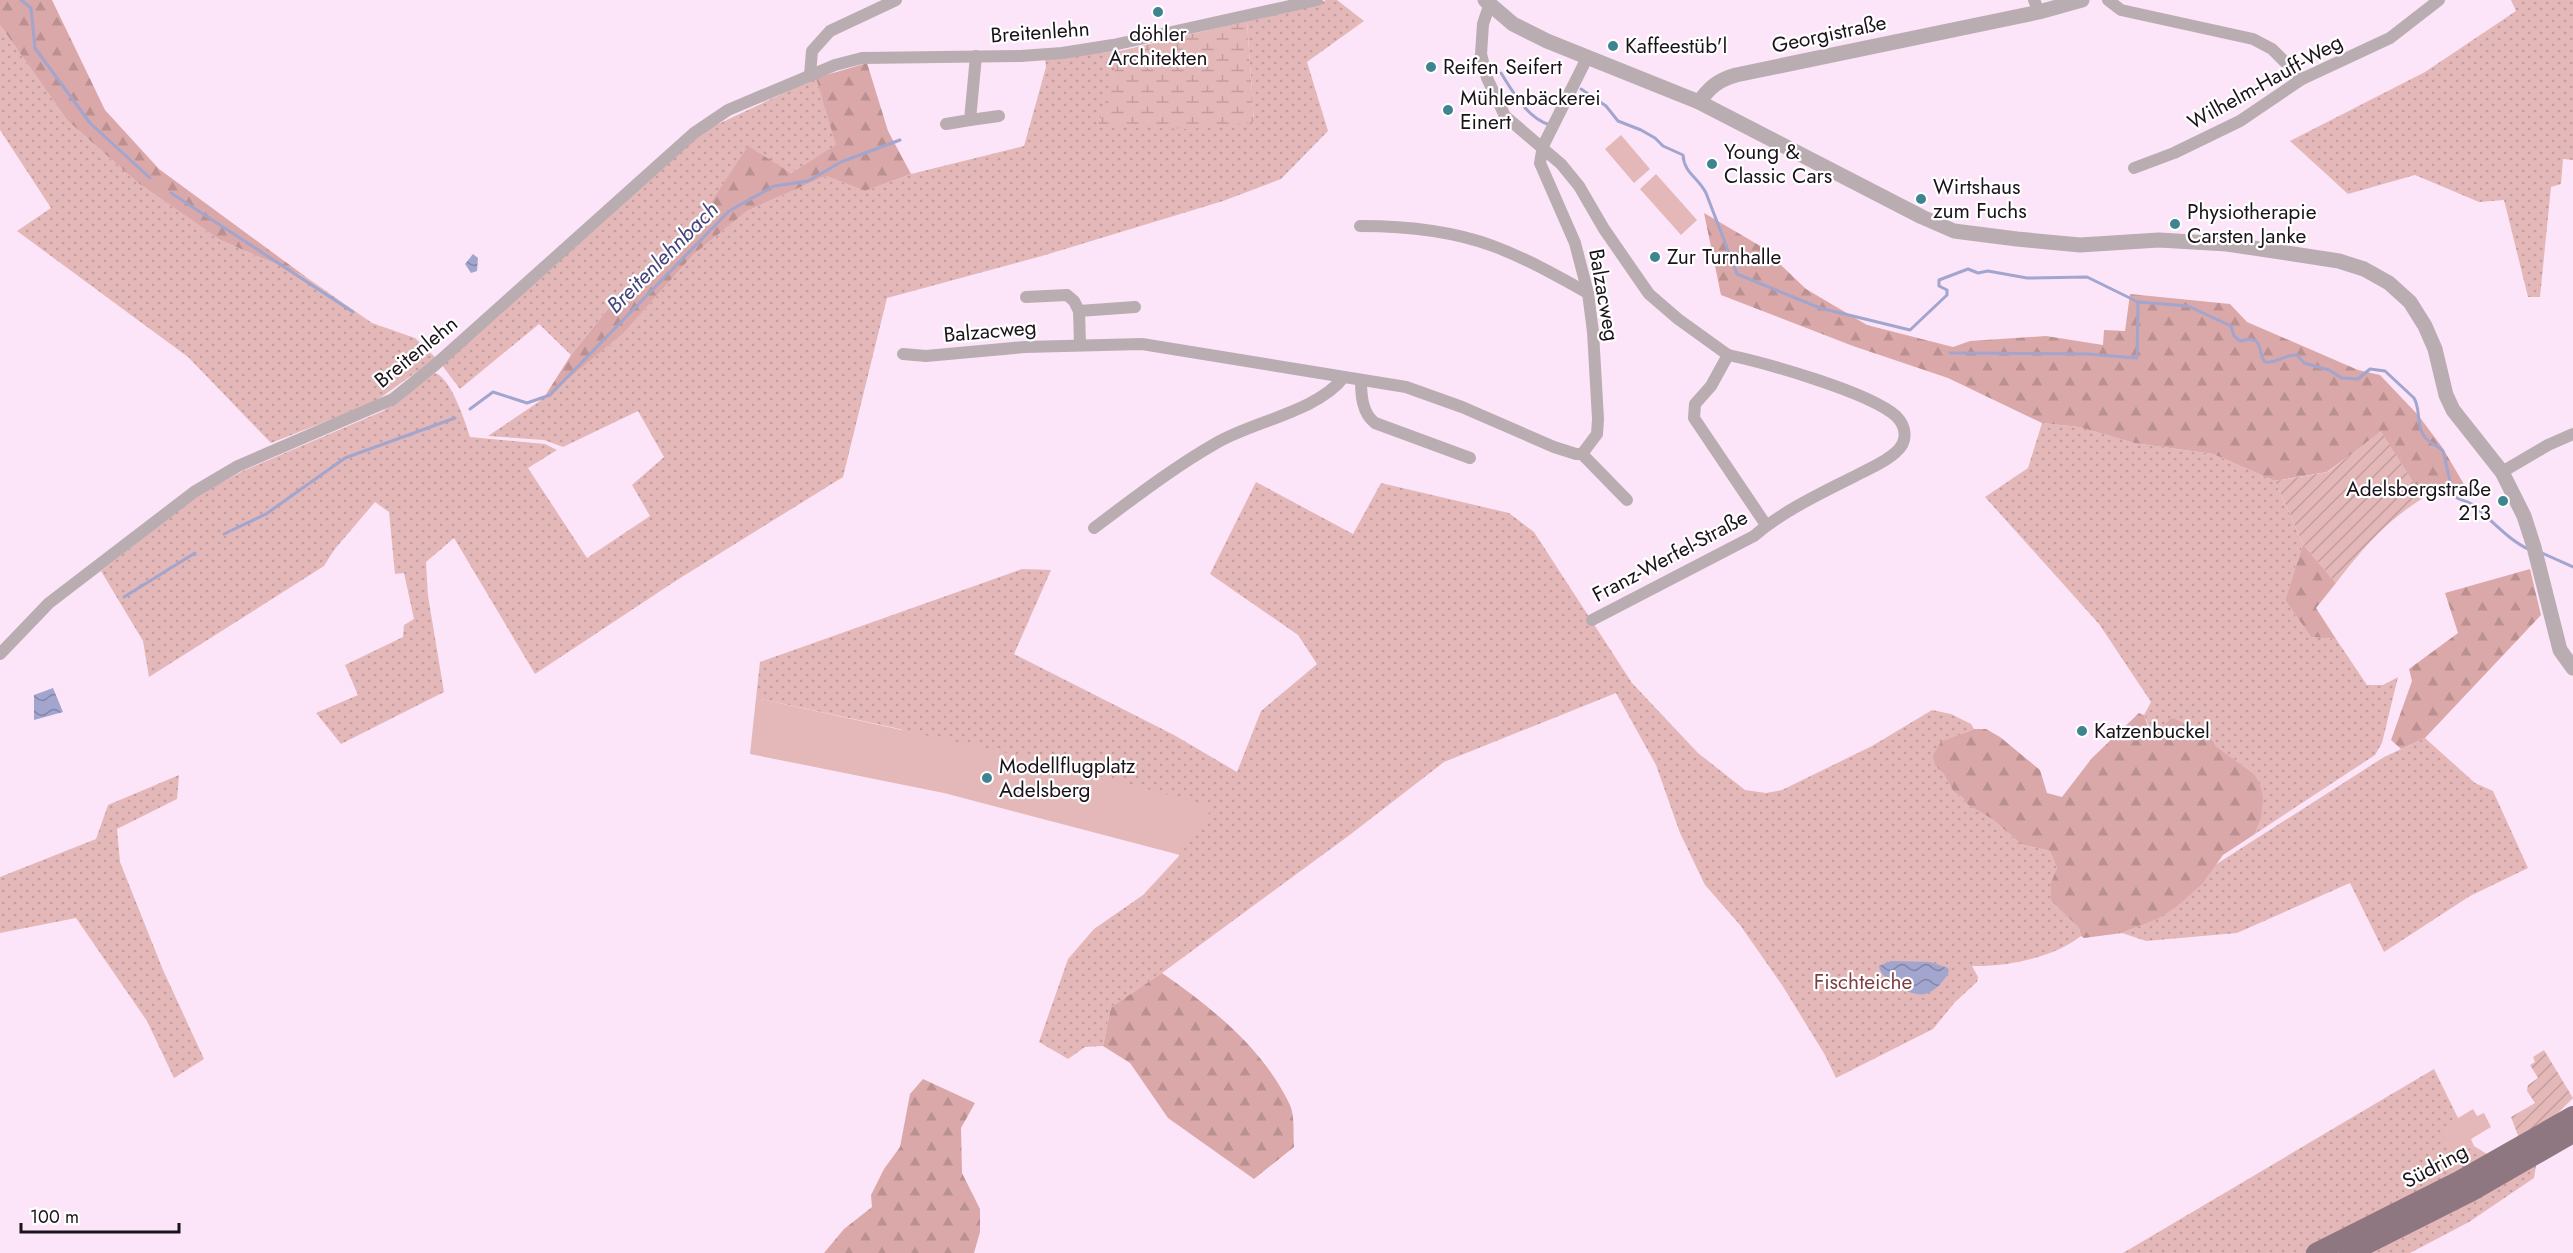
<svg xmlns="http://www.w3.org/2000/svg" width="2573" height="1253" font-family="Jost,sans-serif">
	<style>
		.grass { fill: url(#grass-dots) }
		.forest { fill: url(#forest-firs) }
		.wetland { fill: url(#wetland-marsh) }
		.garden { fill: url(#garden-furrows) }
		.pitch { fill: #e4b8b8 }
		.water { fill: url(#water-waves) }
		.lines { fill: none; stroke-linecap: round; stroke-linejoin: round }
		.stream { stroke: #a2a5ce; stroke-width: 3 }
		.minor { stroke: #baadb1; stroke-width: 12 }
		.tertiary { stroke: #baadb1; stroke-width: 15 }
		.primary { stroke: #8e7780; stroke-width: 20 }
		.poi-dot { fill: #3f8590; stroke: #fff; stroke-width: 2 }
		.labels { text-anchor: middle; stroke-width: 4.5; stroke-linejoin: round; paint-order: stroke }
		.street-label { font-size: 21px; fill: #1b131a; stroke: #fff }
		.poi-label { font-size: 21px; fill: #1b131a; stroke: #fff; text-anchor: start }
		.park-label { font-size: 21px; fill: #7e3e41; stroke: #fff }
		.water-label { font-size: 22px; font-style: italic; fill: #45457b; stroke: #fff }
	</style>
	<defs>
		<pattern id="grass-dots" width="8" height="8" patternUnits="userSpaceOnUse" patternTransform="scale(1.5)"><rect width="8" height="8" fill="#e4b8b8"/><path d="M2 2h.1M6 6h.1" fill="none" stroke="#c39d9e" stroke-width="1.8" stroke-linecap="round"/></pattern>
		<pattern id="forest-firs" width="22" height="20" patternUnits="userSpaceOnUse" patternTransform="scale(1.5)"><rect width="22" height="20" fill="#daa8a8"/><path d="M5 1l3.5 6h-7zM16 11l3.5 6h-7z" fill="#ba9090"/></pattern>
		<pattern id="wetland-marsh" width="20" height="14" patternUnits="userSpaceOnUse" patternTransform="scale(1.5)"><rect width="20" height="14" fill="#e4b8b8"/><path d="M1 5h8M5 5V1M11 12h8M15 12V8" fill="none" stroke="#c39d9e"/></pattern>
		<pattern id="garden-furrows" width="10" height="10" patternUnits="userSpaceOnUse" patternTransform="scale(1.5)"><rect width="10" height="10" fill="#e4b8b8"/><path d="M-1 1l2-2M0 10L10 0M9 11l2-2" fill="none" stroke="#c39d9e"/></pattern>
		<pattern id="water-waves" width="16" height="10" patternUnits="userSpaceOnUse" patternTransform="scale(1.5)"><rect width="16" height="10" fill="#a2a5ce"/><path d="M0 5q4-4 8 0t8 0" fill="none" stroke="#8385a6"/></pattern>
	</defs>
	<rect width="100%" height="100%" fill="#fce5f9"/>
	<g class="grass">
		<path d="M1326,0H1337L1364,21L1307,62L1328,131L1281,179L1223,201L1042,256L887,298L843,477L677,580L535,674L454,538L426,562L428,596L444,692L341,744L316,713L358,695L345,665L403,637L404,625L414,619L404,573L395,574L389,512L375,502L334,550L324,566L149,677L143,641L101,571L198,495L243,471L383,411L435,373C451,378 465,421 470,437L545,444L557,450L528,468L587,558L650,516L632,485L664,457L638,411L563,447L544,440L488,436L537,403L624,333L693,255L747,211L826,176L865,191L911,174L1024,146L1046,67L1045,58L1120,51L1099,126L1254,122L1247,21L1309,7Z"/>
		<polygon points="2511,0 2573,0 2573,160 2563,159 2561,184 2551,187 2540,297 2528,297 2504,200 2479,202 2415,175 2348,194 2290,141 2425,72 2516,11"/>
		<polygon points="0,25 67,120 138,183 220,240 306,277 372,323 415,338 436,358 373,403 271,443 188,357 17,231 51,208 0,130"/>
		<polygon points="816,78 837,145 791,173 748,147 702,216 623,290 571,355 539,324 460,389 441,364 701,132"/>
		<polygon points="2042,423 2079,427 2134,443 2213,454 2275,481 2303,544 2285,600 2311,637 2336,639 2367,685 2383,685 2398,677 2382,743 2375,755 2255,834 2261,819 2253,773 2216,746 2212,738 2174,718 2161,729 2150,729 2144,715 2151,702 2099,624 1985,497 2028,468"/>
		<path d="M1256,482L1353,534L1381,483L1509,513L1534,532L1632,683L1698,753L1745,790L1766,793L1782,790L1872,746L1932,710L1951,714L1971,724L1974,729L1961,734L1935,766L1943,773L1954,792L1962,797L1968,805L1992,819L2021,844L2050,851L2057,868L2054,902L2079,928L2081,936C2053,958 2006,967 1972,966L1978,977L1977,982L1955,1002L1933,1029L1836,1078L1825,1055L1782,985L1740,925L1705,885L1680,833L1656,765L1616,693L1444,762L1351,834L1162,973L1111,1007L1103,1046L1085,1047L1068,1059L1039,1042L1068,959L1094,929L1143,895L1180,855L900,729L756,698L760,662L1022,569L1051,570L1014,654L1174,735L1237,772L1261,711L1317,664L1298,635L1210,574Z"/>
		<path d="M2425,738L2475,783L2493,791L2528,868L2470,896L2384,952L2350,883L2237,933L2146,941L2122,933C2161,918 2191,900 2215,865L2384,757Z"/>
		<polygon points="179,775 177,799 117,829 120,862 163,970 204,1059 174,1078 147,1021 76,918 0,933 0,877 96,839 108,805"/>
		<polygon points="2434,1069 2458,1118 2453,1156 2474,1146 2487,1154 2488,1157 2307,1253 2123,1253"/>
		<polygon points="2533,1165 2536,1166 2534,1178 2469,1222 2410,1253 2364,1253"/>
	</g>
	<g class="forest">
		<polygon points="0,0 52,0 105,110 159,169 306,277 220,240 138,183 67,120 0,25"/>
		<polygon points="867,63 888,131 911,174 865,191 826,176 747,211 693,255 624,333 543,399 571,355 623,290 702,216 748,146 791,173 836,145 816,78"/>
		<polygon points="1704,213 1762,247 1806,289 1867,325 1953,347 1970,341 2046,336 2103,345 2104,330 2125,331 2130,294 2230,304 2247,322 2358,370 2380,375 2418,415 2442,447 2465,486 2423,498 2381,432 2327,472 2275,481 2213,454 2134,443 2079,427 2042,423 1948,378 1853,346 1721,295"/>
		<polygon points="2303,544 2336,583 2316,608 2336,639 2311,637 2285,600"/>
		<polygon points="2530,569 2541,615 2425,738 2401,749 2391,740 2412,681 2409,669 2458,633 2445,593"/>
		<polygon points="2139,713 2144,715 2148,727 2153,730 2161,729 2170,719 2174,718 2211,737 2216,746 2253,773 2260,784 2263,798 2261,819 2255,834 2223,855 2202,884 2176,907 2159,918 2122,933 2084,938 2081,936 2079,928 2051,900 2051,883 2057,868 2050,851 2021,844 1992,819 1968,805 1962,797 1954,792 1943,773 1935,766 1933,755 1941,742 1974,729 1986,729 2000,737 2040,770 2047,793 2062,797 2092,758"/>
		<path d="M1162,973C1212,1008 1263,1048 1290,1105C1295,1116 1293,1135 1294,1147L1254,1179L1168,1118L1130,1063L1103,1046L1111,1007Z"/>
		<polygon points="923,1079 975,1103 961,1128 962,1173 980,1209 980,1232 974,1253 824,1253 844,1229 872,1207 871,1195 884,1169 900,1147 910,1094"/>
	</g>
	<polygon class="wetland" points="1247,21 1254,122 1189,129 1098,126 1120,51"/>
	<g class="garden">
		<path d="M2381,431L2423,498C2384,523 2364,547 2336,583L2303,544L2275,481L2328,472Z"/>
		<polygon points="2544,1050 2573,1098 2555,1116 2519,1138 2511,1117 2535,1103 2527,1091 2528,1085 2538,1078 2530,1065 2535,1062 2533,1057"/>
	</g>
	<g class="pitch">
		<polygon points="1621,135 1650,169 1634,183 1605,149"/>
		<polygon points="1656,174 1697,220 1681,235 1640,189"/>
		<polygon points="756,698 1048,762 1213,807 1180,855 944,793 750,754"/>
		<polygon points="2473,1109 2477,1116 2484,1113 2491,1127 2471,1139 2474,1146 2453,1157 2440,1129"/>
	</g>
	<g class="water">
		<polygon points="473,254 478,258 477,271 471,273 465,264"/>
		<polygon points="53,688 63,712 34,720 34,695"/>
		<path d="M1891,961L1930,962L1948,968L1949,971C1945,980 1936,991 1925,994C1911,997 1881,981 1879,966Z"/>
	</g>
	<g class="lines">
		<g class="stream">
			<polyline points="21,0 31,8 35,48 90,123 150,178"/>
			<path d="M1501,73C1513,92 1527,118 1550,125"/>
			<path d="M1581,89L1606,106L1618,121L1641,130L1655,138L1663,146L1683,155C1684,173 1698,177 1706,193L1737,274L1820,308L1910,330L1947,295V290L1939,286V280L1968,269L1978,273L1988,271L2027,278L2087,277L2138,302L2188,306L2231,326L2234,336L2240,341L2250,339L2256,341C2262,347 2259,355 2265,362C2278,364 2284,354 2297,355L2304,363L2329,370L2342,378L2358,379L2370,369L2385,371L2414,398C2421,410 2416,425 2424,436C2429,444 2437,444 2443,451L2453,494C2459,502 2466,499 2473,505C2492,520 2508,540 2530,550"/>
			<polyline points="171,193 353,312"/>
			<polyline points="1950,353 2087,354 2137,358 2138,302"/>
			<polyline points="470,409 493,392 527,403 550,395 729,211 774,186 808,181 841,162 900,140"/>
			<polyline points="224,534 266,514 345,458 455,418"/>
			<polyline points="2542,553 2573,567"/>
			<polyline points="124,597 195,553"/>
		</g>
		<g class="minor">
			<polyline points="2034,0 2039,12"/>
			<polyline points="2108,0 2121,10 2253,39 2272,49 2302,79"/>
			<polyline points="1489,6 1483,24 1481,54 1487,78 1505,116 1561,164 1579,186 1604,229 1649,294 1678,319 1728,355 1711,386 1695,404 1694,418 1766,525"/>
			<polyline points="810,75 812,51 830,31 896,0"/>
			<polyline points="970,120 999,116"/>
			<polyline points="946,124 970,120 976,56"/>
			<polyline points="2134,168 2174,153 2240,121 2302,79 2390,38 2439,0"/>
			<path d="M1360,226C1405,226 1450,230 1493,246C1526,258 1557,276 1588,293"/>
			<polyline points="1026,297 1067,295 1074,301 1079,311"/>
			<polyline points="1080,344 1079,311 1135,307"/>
			<polyline points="903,354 926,356 1025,347 1142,344 1406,387 1462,407 1554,447 1576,454 1582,454 1597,434 1598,419 1593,332 1588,293 1575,243 1540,163 1543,146 1587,58"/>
			<path d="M1361,380C1361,395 1362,413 1375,423L1470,458"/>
			<polyline points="1582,454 1627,500"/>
			<polyline points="2502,472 2548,445 2573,434"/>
			<path d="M1094,528C1134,498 1174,467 1218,442C1255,421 1317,411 1343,378"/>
			<path d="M1592,620L1754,536C1784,510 1822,493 1857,475C1870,468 1886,462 1896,452C1908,442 1907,427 1896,416C1869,392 1766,363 1728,355"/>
			<polyline points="0,654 49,603 194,492 238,466 393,399 435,365 694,133 728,110 835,65 862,58 1021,56 1062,53 1113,45 1317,0"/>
		</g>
		<g class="tertiary">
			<polyline points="1485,0 1513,24 1547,41 1699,102 1922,217 1954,231 2017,239 2080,245 2159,240 2227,244 2339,261 2364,269 2389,283 2410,302 2425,326 2435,349 2446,395 2453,410 2502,472 2524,516 2534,547 2560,650 2573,668"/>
			<path d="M1699,102C1710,87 1718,80 1736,75L2039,12L2082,0"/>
		</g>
		<g class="primary">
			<polyline points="2316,1253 2459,1181 2573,1116"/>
			<polyline points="2349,1253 2472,1191 2573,1133"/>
		</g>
	</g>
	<g class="poi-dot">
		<circle cx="1158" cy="12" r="6"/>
		<circle cx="1613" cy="46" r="6"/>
		<circle cx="1431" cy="67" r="6"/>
		<circle cx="1448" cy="110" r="6"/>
		<circle cx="1712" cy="164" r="6"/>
		<circle cx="1921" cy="199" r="6"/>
		<circle cx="2175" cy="224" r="6"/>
		<circle cx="1655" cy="257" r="6"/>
		<circle cx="2503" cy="501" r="6"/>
		<circle cx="2082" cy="731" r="6"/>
		<circle cx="987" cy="778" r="6"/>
	</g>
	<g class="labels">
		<g class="street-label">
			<text transform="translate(1040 32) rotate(-4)" y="7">Breitenlehn</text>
			<text transform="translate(1829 34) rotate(-12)" y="7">Georgistraße</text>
			<text transform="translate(2265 82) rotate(-29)" y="7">Wilhelm-Hauff-Weg</text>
			<text transform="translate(1604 295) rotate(80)" y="7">Balzacweg</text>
			<text transform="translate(990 331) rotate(-5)" y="7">Balzacweg</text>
			<text transform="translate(416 352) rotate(-39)" y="7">Breitenlehn</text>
			<text transform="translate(1670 556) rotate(-28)" y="7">Franz-Werfel-Straße</text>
			<text transform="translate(2435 1166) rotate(-28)" y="7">Südring</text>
		</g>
		<g class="poi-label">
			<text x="1158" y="41" text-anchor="middle">döhler<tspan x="1158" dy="24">Architekten</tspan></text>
			<text x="1625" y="53">Kaffeestüb'l</text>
			<text x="1443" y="74">Reifen Seifert</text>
			<text x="1460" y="105">Mühlenbäckerei<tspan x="1460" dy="24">Einert</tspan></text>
			<text x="1724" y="159">Young &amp;<tspan x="1724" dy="24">Classic Cars</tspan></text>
			<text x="1933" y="194">Wirtshaus<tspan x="1933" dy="24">zum Fuchs</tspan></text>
			<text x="2187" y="219">Physiotherapie<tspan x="2187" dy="24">Carsten Janke</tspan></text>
			<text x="1667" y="264">Zur Turnhalle</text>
			<text x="2491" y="496" text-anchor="end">Adelsbergstraße<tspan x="2491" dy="24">213</tspan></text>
			<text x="2094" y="738">Katzenbuckel</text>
			<text x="999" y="773">Modellflugplatz<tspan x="999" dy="24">Adelsberg</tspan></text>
		</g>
		<g class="park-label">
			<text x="1863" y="989">Fischteiche</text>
		</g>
		<g class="water-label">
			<text transform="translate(662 257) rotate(-45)" y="8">Breitenlehnbach</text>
		</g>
	</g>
	<path d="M21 1223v9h158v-9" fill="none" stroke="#1b131a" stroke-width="3"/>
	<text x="30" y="1223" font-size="18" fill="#1b131a" stroke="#ffffff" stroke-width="4.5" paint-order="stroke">100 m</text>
</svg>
